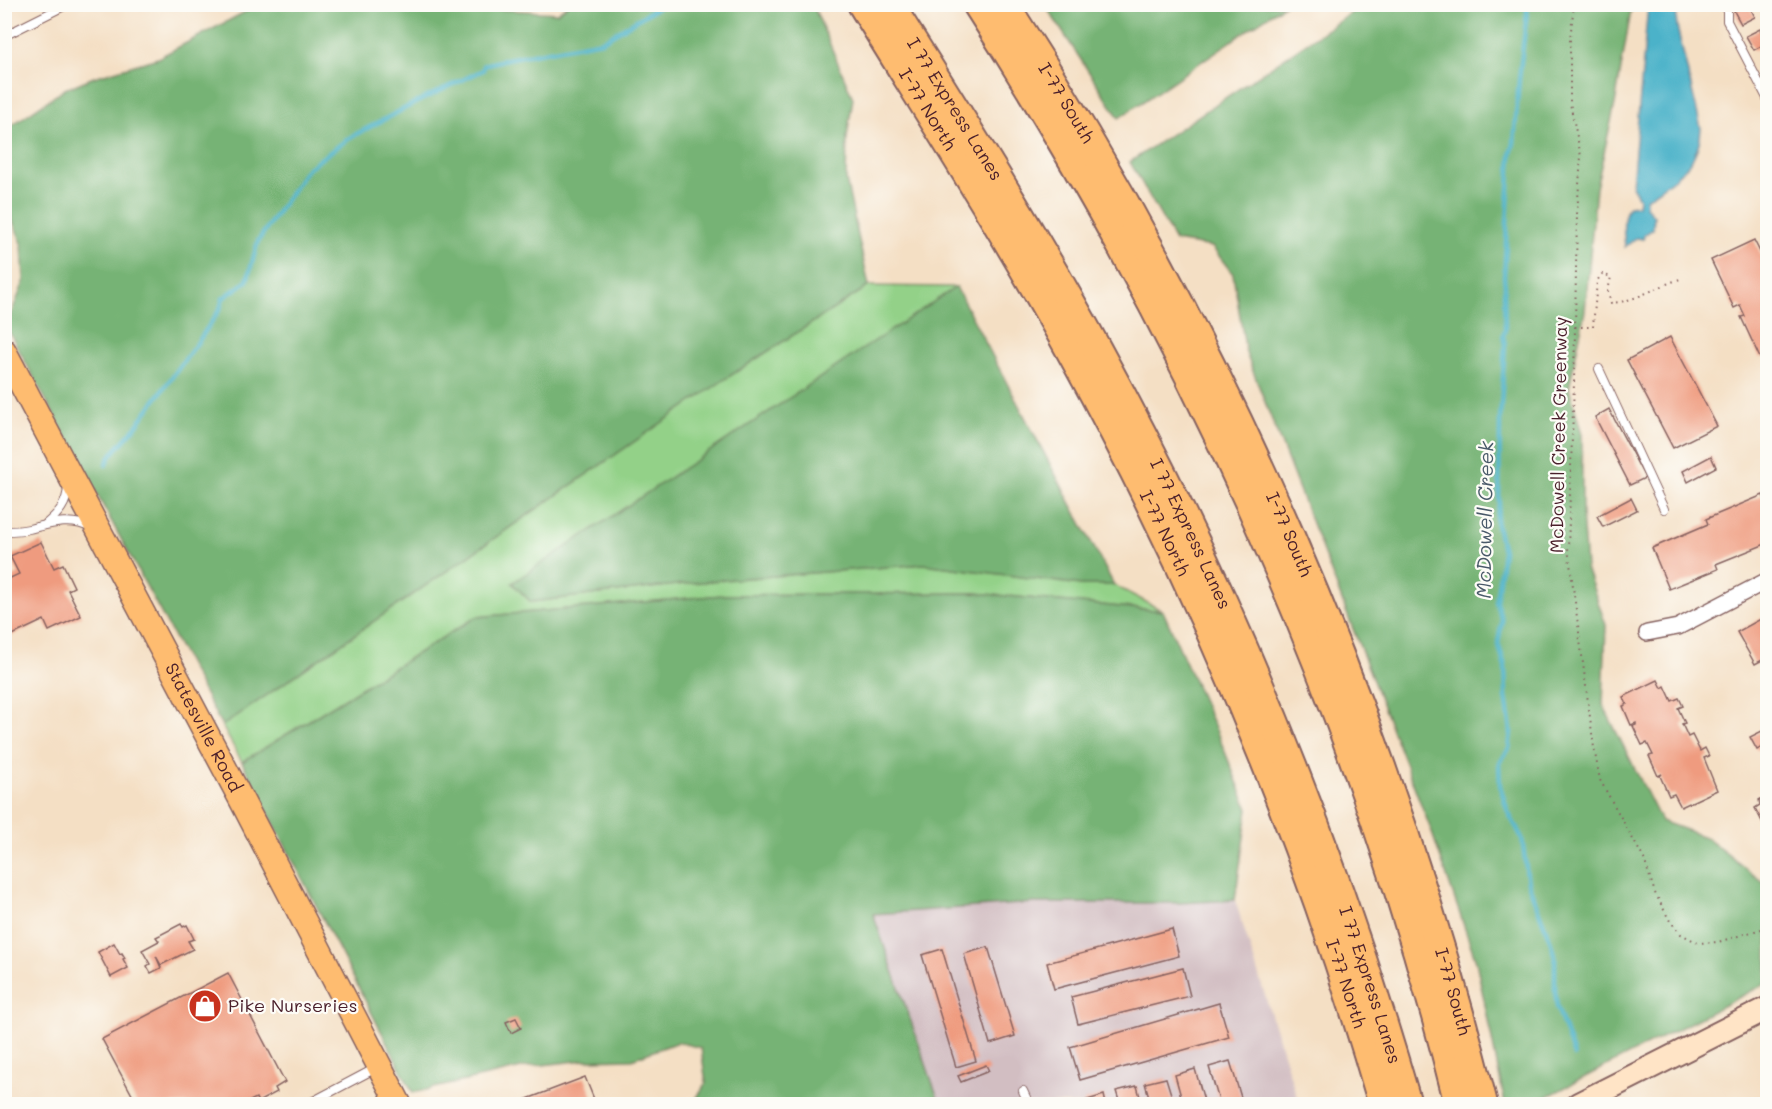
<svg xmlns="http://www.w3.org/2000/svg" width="1772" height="1109" font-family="Mali,sans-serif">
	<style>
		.industrial { fill: #d2bec2 }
		.green { fill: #93d188; stroke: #6e785a; stroke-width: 1.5 }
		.forest { fill: #76b374; stroke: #606950; stroke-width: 1.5 }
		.water { fill: #4bb2c9; stroke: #4a687a; stroke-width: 1.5 }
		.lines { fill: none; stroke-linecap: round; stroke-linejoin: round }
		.stream { stroke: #4bb2c9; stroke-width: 4.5 }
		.building { fill: #ef9b7f }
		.lane-casing { stroke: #866261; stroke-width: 10 }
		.street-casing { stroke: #866261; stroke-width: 18 }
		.secondary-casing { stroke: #866261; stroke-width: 26 }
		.primary-casing { stroke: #866261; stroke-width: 27 }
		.highway-casing { stroke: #866261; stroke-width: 32 }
		.path { stroke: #866261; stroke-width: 2; stroke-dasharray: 1.5 4.5; stroke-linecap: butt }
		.lane { stroke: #fff; stroke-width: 8 }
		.street { stroke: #fff; stroke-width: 15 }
		.secondary { stroke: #ffe4c6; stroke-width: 22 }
		.primary { stroke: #febc70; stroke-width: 24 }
		.highway { stroke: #febc70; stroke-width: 28 }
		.labels { text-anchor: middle; stroke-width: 4.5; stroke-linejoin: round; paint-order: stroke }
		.street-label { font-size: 18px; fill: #4a1f2b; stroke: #fdfcf7 }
		.poi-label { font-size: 18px; fill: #4a1f2b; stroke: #fdfcf7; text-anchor: start }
		.water-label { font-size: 20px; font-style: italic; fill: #4a5a6a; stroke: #fdfcf7 }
	</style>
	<rect width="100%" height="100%" fill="#fdfcf7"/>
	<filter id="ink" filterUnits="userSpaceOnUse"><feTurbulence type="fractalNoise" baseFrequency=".0167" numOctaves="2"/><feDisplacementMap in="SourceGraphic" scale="12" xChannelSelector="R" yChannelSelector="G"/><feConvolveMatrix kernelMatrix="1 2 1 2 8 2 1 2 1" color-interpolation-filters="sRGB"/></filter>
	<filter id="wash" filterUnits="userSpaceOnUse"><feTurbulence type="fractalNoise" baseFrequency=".008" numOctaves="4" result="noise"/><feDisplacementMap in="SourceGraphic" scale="24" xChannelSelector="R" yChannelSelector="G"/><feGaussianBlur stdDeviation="1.35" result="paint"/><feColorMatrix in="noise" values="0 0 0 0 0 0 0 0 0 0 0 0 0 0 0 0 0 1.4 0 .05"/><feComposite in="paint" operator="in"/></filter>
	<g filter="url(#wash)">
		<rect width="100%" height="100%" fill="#f4dfc4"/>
		<polygon class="industrial" points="1235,900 1299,1104 940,1104 873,914 1034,903 1179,903"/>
		<polygon class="green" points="869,286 956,287 513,583 531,602 710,581 925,564 1081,585 1114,585 1163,611 975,593 723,595 476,617 242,762 222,726 725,379"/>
		<g class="forest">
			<polygon points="483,4 494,9 557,13 569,4 813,5 853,98 847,137 846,180 869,286 725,379 222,726 6,326 24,282 22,243 5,204 5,130 65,89 94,77 158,58 258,5"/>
			<polygon points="1045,5 1284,5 1119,118"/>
			<polygon points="1363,5 1632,5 1615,104 1596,188 1585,311 1569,388 1582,434 1582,513 1586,568 1606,625 1603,705 1661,821 1705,837 1764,883 1768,890 1767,983 1533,1104 1505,1104 1476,961 1431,830 1246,353 1233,274 1212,247 1175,241 1130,162"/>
			<polygon points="956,287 1114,585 1081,585 924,564 710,581 531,602 512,583"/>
			<polygon points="975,593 1163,611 1219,737 1248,809 1235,900 1179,903 1034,903 873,914 940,1104 693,1104 706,1083 701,1048 678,1042 632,1059 585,1060 526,1067 413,1093 242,762 476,617 723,595"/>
		</g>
		<path class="water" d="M1648,5H1681L1676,17L1677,27L1701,128C1700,166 1674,178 1646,199V206L1654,216L1653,229L1644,235L1643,239L1636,238L1625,247C1624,233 1621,218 1629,206L1638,205L1639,198L1632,186Z"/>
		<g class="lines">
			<g class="stream">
				<polyline points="1528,4 1519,79 1514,143 1511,154 1504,277 1505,287 1504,293 1505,330 1503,335 1505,345 1500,420 1499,505 1496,521 1503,551 1496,602 1502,621 1498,643 1505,666 1506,696 1511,731 1509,749 1499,763 1500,786 1508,812 1522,838 1528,883 1550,940 1555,958 1555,990 1557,1007 1574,1056"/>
				<polyline points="106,465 111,455 134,429 200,339 220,309 223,298 247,281 258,241 307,169 349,138 417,102 483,70 484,65 507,59 602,41 663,4"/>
			</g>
		</g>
		<g id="blocks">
			<g class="building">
				<polygon points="1748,4 1755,17 1741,24 1734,11"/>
				<polygon points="1760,29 1767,43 1754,50 1746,36"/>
				<polygon points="1754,240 1768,268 1768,360 1765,355 1760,358 1741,317 1745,316 1740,305 1734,308 1711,260"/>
				<polygon points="1670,337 1717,426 1673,448 1627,360"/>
				<polygon points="1609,409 1645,478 1630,485 1595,417"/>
				<polygon points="1711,456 1716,467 1688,482 1683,471"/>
				<polygon points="1763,495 1768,506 1768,543 1716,564 1718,569 1669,589 1652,548 1708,524 1706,519"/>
				<polygon points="1631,498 1637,510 1603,527 1597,516"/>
				<polygon points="41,542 54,568 63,564 74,587 68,590 81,616 49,631 44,620 4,639 4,581 19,574 10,556"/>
				<polygon points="1768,615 1768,657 1755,664 1737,632"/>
				<polygon points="1658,680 1662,688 1665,686 1672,701 1679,698 1683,706 1678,708 1685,723 1682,724 1688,737 1692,735 1700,751 1705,748 1709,756 1704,758 1717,790 1681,807 1674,794 1669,796 1660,776 1662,774 1658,776 1649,756 1653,755 1647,743 1642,745 1633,726 1636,725 1636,723 1631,725 1623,706 1627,704 1623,697"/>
				<polygon points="1768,728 1768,744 1757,750 1750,737"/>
				<polygon points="1768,795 1768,833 1755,808 1760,805 1759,800"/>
				<polygon points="181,924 183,927 187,925 194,939 188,941 193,949 161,965 156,956 161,968 151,973 147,966 150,964 142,950 159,941 156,937"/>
				<polygon points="1172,929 1179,956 1054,989 1047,963"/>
				<polygon points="114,943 120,954 122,953 125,958 123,959 128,968 111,977 98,952"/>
				<polygon points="988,947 1015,1036 990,1044 964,954"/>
				<polygon points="942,949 976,1061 956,1067 922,955"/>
				<polygon points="1183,968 1190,996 1078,1024 1071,997"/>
				<polygon points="228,973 285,1082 275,1088 277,1092 258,1102 256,1098 244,1104 137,1104 102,1039"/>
				<polygon points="1219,1003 1229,1037 1080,1080 1070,1047"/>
				<polygon points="516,1018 521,1028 511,1033 506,1022"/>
				<polygon points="1230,1061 1243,1104 1220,1104 1209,1067"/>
				<polygon points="986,1065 989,1071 961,1082 958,1076"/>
				<polygon points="1195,1069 1205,1104 1183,1104 1175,1075"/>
				<polygon points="585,1077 596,1104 523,1104 522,1101"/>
				<polygon points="1166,1078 1174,1104 1151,1104 1145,1083"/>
				<polygon points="1137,1086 1142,1104 1120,1104 1116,1091"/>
				<polygon points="1104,1095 1106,1104 1084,1104 1084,1101"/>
			</g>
		</g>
	</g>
	<g filter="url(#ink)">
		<use href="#blocks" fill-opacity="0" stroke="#866261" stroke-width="1.5"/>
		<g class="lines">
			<defs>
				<g id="lane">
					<polyline points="1727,4 1727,21 1768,100"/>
					<polyline points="4,36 68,4"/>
					<polyline points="1599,369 1664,509"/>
					<path d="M46,524C59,513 67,504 68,487"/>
					<path d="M4,531C13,531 21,531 29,529C50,524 71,517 91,528"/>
					<polyline points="1023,1091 1029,1104"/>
					<polyline points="308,1104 378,1067"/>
				</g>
				<polyline id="street" points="1647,633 1678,627 1768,580"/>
				<polyline id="secondary" points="1578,1104 1768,1008"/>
				<g id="primary">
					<path id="s1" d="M4,351L241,799L399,1104"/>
				</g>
				<g id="highway">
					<path id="s2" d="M862,4C934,121 1008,236 1074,357C1204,593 1308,845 1383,1104"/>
					<path id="s3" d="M889,4C960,117 1031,229 1095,346C1227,586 1331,841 1407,1104"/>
					<path d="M977,4C1195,341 1363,715 1459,1104"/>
					<path id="s4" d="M1004,4C1223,340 1386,716 1483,1104"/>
				</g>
			</defs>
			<use href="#lane" class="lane-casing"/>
			<use href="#street" class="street-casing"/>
			<use href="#secondary" class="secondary-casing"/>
			<use href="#primary" class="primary-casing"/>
			<use href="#highway" class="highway-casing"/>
			<g class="path">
				<polyline points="1574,4 1570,39 1570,103 1581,156 1577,214 1574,383 1568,548 1594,748 1600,780 1644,859 1655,893 1670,921 1681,934 1698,943 1718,942 1768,927"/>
				<path d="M1575,327H1593L1597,281L1602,274L1611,277L1608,291L1611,303C1634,302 1658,286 1680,279"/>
			</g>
			<use href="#lane" class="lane"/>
			<use href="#street" class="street"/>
			<use href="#secondary" class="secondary"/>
			<use href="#primary" class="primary"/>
			<use href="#highway" class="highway"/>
		</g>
	</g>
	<defs>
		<symbol id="shop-disc" viewBox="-11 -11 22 22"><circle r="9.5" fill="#c8321e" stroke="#fdfcf7"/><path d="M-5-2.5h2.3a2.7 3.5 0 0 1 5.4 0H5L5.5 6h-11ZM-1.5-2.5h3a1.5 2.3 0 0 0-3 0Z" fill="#fff"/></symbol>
	</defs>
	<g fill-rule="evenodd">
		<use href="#shop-disc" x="186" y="987" width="38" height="38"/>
	</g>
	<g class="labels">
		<g class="street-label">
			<text dy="6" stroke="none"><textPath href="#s4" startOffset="117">I-77 South</textPath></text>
			<text dy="6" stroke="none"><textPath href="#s2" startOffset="124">I-77 North</textPath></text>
			<text dy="6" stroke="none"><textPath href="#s3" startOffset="124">I 77 Express Lanes</textPath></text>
			<text transform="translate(1559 435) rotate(-89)" y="6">McDowell Creek Greenway</text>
			<text dy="6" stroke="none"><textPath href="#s2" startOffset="610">I-77 North</textPath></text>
			<text dy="6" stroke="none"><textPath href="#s3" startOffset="610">I 77 Express Lanes</textPath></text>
			<text dy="6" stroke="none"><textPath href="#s4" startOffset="603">I-77 South</textPath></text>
			<text dy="6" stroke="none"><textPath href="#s1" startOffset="426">Statesville Road</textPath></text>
			<text dy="6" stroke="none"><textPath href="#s2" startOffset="1096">I-77 North</textPath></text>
			<text dy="6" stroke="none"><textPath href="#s3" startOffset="1096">I 77 Express Lanes</textPath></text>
			<text dy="6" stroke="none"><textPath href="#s4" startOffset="1089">I-77 South</textPath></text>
		</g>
		<g class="poi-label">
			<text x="228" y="1012">Pike Nurseries</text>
		</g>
		<g class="water-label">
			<text transform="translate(1485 520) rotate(-89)" y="7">McDowell Creek</text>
		</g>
	</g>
	<rect width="1772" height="1109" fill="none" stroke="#fdfcf7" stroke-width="24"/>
</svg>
